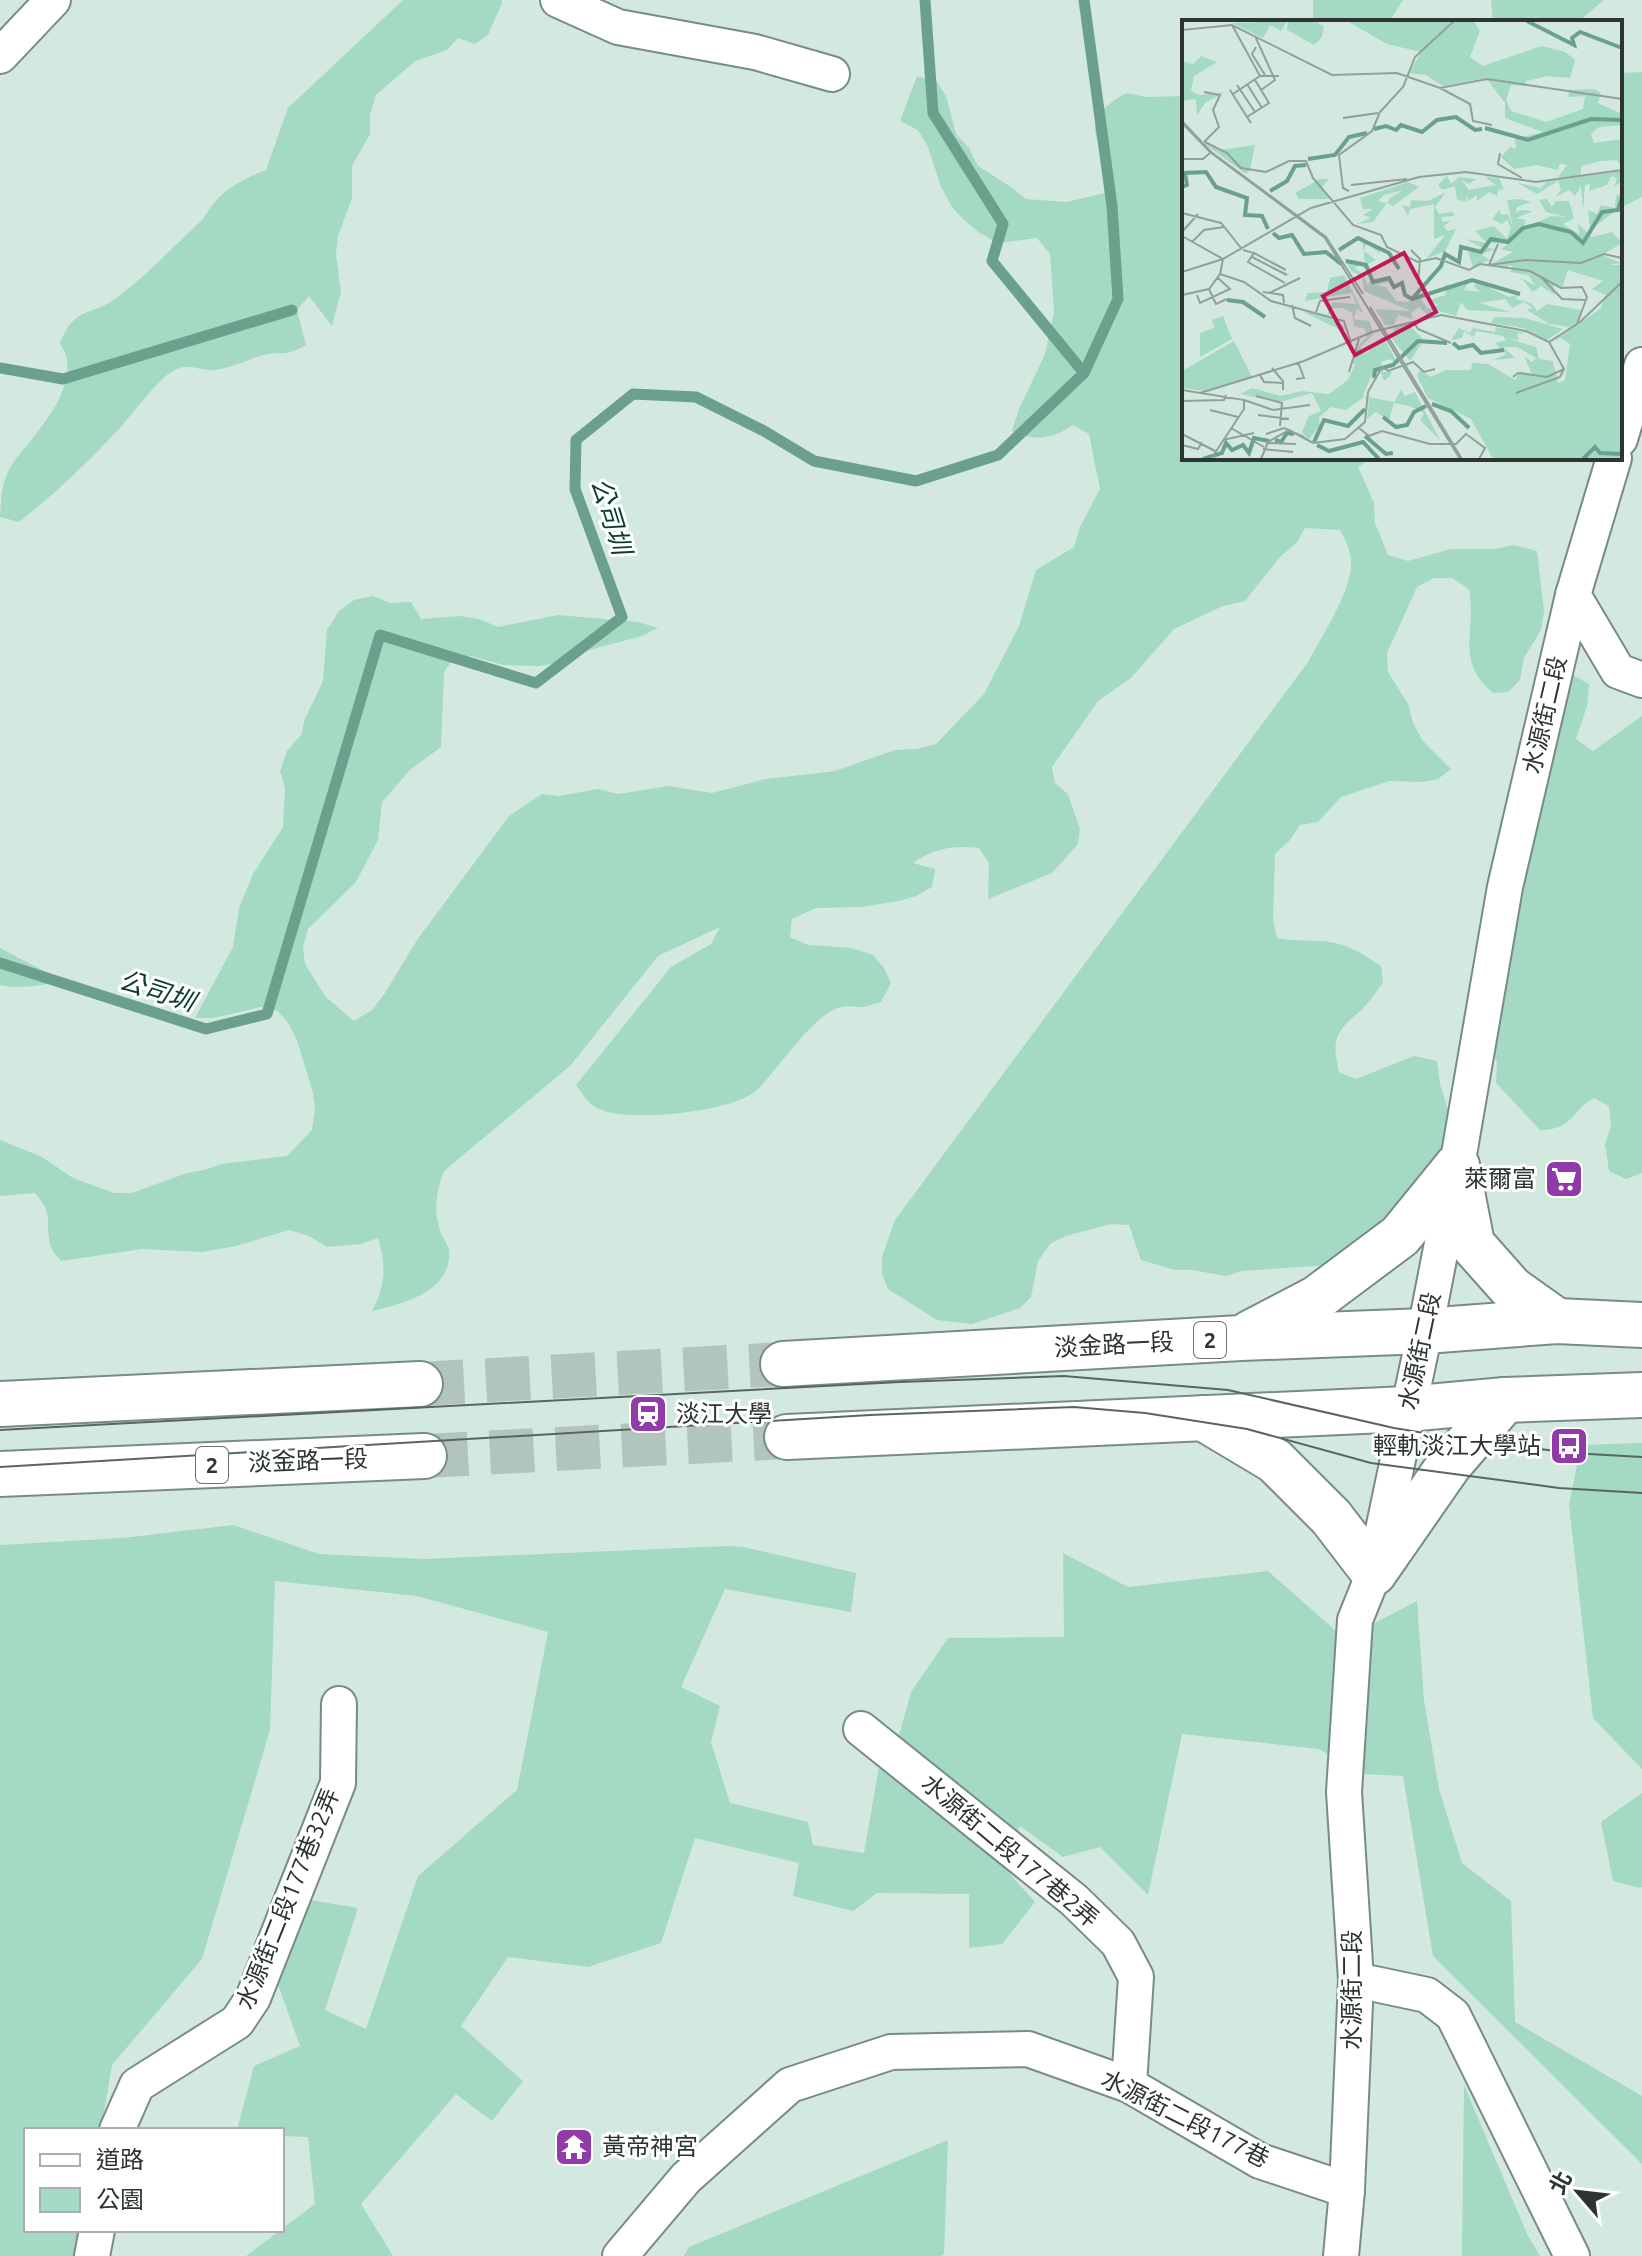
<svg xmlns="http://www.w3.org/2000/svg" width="1642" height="2256" font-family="Ubuntu,'Noto Sans TC',sans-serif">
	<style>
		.green { fill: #a4d9c4 }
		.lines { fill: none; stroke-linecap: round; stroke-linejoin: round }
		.stream { stroke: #6aa08c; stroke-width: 11 }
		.major-tunnel { stroke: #b2c5bd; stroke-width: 44; stroke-dasharray: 44 22; stroke-linecap: butt }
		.minor-casing { stroke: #788c84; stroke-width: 38 }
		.major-casing { stroke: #788c84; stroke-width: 48 }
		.minor { stroke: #fff; stroke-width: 34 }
		.major { stroke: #fff; stroke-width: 44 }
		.tram { stroke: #5a6561; stroke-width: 2 }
		.labels { text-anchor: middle; stroke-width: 6; stroke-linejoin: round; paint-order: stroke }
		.shield { fill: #fff; stroke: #6c7270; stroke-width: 2 }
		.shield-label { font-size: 22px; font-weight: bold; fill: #2d3532 }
		.street-label { font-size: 24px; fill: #2d3532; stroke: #fff }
		.poi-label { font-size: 24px; fill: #2d3532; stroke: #fff; text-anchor: end }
		.water-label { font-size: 26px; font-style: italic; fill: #0c3c2e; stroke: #fff }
		.inset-river { fill: none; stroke: #6aa08c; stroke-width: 4 }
		.inset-road { fill: none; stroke: #91a19a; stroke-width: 2 }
		.view { fill: #c2185b; fill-opacity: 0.15; stroke: #c2185b; stroke-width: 4 }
		.inset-edge { fill: none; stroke: #2d3532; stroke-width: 4 }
	</style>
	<rect width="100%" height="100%" fill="#d3e9e0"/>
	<g class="green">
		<path d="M403,0H501L502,3L488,35L475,44L458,38L447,50L415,61L376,95L370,115V134L352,166V198L338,236L336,254L341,292L332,326L309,296L297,310L306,345C285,358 281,350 260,356C244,361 230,369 213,370C200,371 190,363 177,369C160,375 132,415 118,430C87,463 55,494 19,522L0,517C1,503 1,489 7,474C13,460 23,451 32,439C48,419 71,388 67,361C67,355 62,348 60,343C76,304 91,318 119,296C148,274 174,246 200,222C206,216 209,208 215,202C228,186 248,177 266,170L288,108Z"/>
		<polygon points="1313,0 1403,0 1389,22 1313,22"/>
		<polygon points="1491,0 1604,0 1578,22 1493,22"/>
		<polygon points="1642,72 1642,197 1624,206 1620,201 1620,73"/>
		<path d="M917,76L937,82L946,96L956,134L969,148L978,166L1011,187L1026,199L1066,202L1106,193L1111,174C1096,134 1078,121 1126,93L1147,97L1184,96V458H1372L1358,467L1374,503L1375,523L1388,555L1408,561L1451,549H1494L1514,545L1537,551L1544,611L1541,630L1524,658L1520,680L1508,692L1493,693C1454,659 1477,633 1469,589L1452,578H1434L1417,587L1387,653L1388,672L1408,704L1413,723L1422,740L1451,769L1438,779L1423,782L1389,781L1341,797L1318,822L1300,825L1290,840L1275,854L1273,920L1277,938C1296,942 1316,939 1335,943C1351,946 1367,957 1381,966L1383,983C1375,993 1367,1006 1357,1014C1334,1033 1332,1042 1339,1072L1356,1079L1414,1056L1437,1061L1440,1084L1455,1133L1425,1181L1344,1264L1242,1271L1226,1276L1192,1270H1175L1141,1260L1129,1225L1111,1224L1066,1236L1050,1244L1038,1261L1031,1297L1020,1308L972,1324L937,1320L888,1289L882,1274V1257L895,1220L1308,662C1321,638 1350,593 1351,566C1352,553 1346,541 1340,530L1305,528L1297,542L1280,557L1245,601L1223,606L1174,629L1131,678L1098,701L1052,767L1055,783L1068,794L1074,812L1080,829L1078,844L1052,873L988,899L989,863L979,848C954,845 934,848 913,863L935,869L932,887L916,896L899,901L861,907L816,908L792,919L790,937L808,945L851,948L873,955L884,968L891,983L881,1002C875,1003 869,1006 863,1007C851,1007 845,1004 833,1010C808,1023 778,1069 757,1090C734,1112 631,1122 602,1110C589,1106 583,1095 576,1085L671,967L711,944L720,927L658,956L570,1066L444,1171C436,1192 433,1212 441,1233C443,1238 448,1245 449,1250C453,1291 403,1304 372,1311C385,1287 387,1265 378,1238L361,1244L327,1247L309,1236L289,1230L236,1246L203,1252L142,1249L61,1261C57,1256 51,1250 50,1244C45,1219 54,1215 35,1193L0,1196V1140L42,1157L73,1178L114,1193H132L187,1173L204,1170L222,1164L287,1156L312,1130L315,1110L313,1093L297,1040L289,1024L278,1011L261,1007L213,1018H195L233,947L239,908L253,874L283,827L285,788L280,771L287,751L301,735L305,719L323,681L327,630L339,611L354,600L373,596L390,603L411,602L421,619L460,616L479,619L498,627L558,615L638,622L658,628L642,636L574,654L556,663L540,666L503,665L471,656L454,658L444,672L441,747L411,769L382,802L378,840L356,882L308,929L303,947L305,964L325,996L354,1021L372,1010L385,993L417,940L509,816L542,794L559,796L598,789L618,794L669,786L712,793L766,779L835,771L895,750L917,749L936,744L984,694L1019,626L1036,570L1074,547L1080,527L1100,489L1089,434L1073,425C1052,439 1034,442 1012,431L1019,409L1045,354L1054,312L1050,254L1037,238L998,243L980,233L964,220L952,207L941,187L928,147L918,130L900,121Z"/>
		<path d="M1571,674L1589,684L1587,706L1576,739L1593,751L1642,716V1173L1626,1179L1609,1171L1605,1144L1611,1126L1609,1106L1594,1098C1569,1112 1575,1129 1540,1130L1496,1083L1497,1063L1491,1043L1487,934Z"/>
		<path d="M0,948L61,980C42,986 20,989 0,985Z"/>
		<polygon points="1642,1443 1642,1769 1593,1718 1569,1505 1581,1445"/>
		<polygon points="233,1525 319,1554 424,1559 727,1546 743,1547 856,1573 851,1612 725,1589 681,1687 720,1706 711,1742 730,1803 808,1822 813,1845 864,1853 880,1761 900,1732 911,1692 948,1638 1064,1637 1063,1553 1128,1587 1268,1571 1335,1630 1369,1626 1417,1601 1424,1700 1439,1789 1462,1863 1511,1901 1515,2022 1642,2096 1642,2164 1433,1956 1403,1776 1363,1774 1319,1749 1182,1734 1148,1895 1100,1847 1063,1857 1020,1826 1001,1864 1035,1902 1002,1944 969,1948 969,1894 877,1893 853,1911 793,1896 799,1863 695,1838 661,1943 588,1967 508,1957 461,2026 523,2081 492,2121 456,2094 361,2204 393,2256 246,2256 315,2204 308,2137 282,2136 282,2130 237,2130 254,2066 300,2046 277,1982 310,1900 358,1908 325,2010 366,2029 418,1876 517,1790 548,1632 417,1596 275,1581 270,1730 202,1959 112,2065 101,2130 26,2130 26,2230 84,2230 79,2256 0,2256 0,1545 123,1538"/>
		<polygon points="1642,1793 1642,1887 1640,1888 1613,1881 1601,1822"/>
		<polygon points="1464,2085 1528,2236 1540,2256 1462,2256"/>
		<polygon points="948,2140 944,2254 941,2256 684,2256 689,2247"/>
	</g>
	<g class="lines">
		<g class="stream">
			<polyline points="0,368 63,379 292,310"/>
			<polyline points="1084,373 1118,299 1112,206 1084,0"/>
			<polyline points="0,963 206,1029 267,1014 380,635 536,683 622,617 575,489 576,440 633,394 696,397 764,431 814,461 916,481 998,455 1084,373 992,261 1003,224 933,113 925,0"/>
		</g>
		<g class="major-tunnel">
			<polyline points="420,1384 783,1364"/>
			<polyline points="424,1456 787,1437"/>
		</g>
		<defs>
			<g id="minor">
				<polyline points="558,0 618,27 755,52 832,74"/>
				<polyline points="0,56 53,0"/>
				<polyline points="1620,439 1642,365"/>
				<polyline points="1573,595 1618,671 1642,680"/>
				<polyline points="861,1729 1074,1900 1118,1943 1136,1977 1129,2085"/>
				<polyline points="1356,1980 1427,1995 1453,2015 1572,2256"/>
				<polyline points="117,2130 137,2085 237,2022 253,1998 338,1783 339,1704"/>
				<polyline points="92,2256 97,2230"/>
				<polyline points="620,2256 686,2178 790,2085 891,2052 1028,2049 1129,2085 1260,2161 1347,2190"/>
				<polyline points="1341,2256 1347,2190 1356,1980 1344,1792 1355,1620 1374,1573 1425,1331 1457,1166 1505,887 1573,595 1614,458"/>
			</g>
			<g id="major">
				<polyline points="1457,1166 1472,1244 1512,1289 1557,1321"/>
				<polyline points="1250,1333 1317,1298 1400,1236 1457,1166"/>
				<polyline points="783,1364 1241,1338 1425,1331 1557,1321 1642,1325"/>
				<polyline points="0,1404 420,1384"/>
				<polyline points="1203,1418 1275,1461 1331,1517 1374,1573 1449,1465 1505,1400"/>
				<polyline points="787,1437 1407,1409 1505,1400 1642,1395"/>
				<polyline points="0,1474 424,1456"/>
			</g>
		</defs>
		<use href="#minor" class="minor-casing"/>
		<use href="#major" class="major-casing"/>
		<use href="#minor" class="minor"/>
		<use href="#major" class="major"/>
		<g class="tram">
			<polyline points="0,1430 900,1382 1064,1376 1228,1390 1394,1428 1460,1439 1571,1453 1642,1457"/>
			<polyline points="0,1467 870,1415 1074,1407 1145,1413 1247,1429 1371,1463 1559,1488 1642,1493"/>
		</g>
	</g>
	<defs>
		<symbol id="supermarket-square" viewBox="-11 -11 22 22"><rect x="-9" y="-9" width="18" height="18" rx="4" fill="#913ba8" stroke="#fff"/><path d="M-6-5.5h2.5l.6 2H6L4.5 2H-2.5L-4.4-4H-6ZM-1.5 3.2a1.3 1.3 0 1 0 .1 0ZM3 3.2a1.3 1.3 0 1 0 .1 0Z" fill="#fff"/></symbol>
		<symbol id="station-square" viewBox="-11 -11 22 22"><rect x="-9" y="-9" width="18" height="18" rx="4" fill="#913ba8" stroke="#fff"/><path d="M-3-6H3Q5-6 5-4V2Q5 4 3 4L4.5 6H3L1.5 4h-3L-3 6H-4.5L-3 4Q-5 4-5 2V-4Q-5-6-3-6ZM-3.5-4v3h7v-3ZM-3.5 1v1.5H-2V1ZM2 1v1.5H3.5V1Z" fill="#fff"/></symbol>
		<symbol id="bus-square" viewBox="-11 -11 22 22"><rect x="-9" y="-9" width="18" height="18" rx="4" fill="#913ba8" stroke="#fff"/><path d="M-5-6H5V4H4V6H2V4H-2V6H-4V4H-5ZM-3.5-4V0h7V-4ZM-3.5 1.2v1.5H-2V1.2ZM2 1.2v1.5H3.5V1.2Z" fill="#fff"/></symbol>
		<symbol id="temple-square" viewBox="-11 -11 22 22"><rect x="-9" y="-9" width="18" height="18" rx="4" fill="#913ba8" stroke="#fff"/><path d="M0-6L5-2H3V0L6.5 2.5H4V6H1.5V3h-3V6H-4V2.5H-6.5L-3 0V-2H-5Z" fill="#fff"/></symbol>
	</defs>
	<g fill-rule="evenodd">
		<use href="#supermarket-square" x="1542" y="1157" width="44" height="44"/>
		<use href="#station-square" x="626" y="1392" width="44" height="44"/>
		<use href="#bus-square" x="1547" y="1424" width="44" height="44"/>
		<use href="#temple-square" x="552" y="2125" width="44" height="44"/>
	</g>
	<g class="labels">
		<g class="shield">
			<rect x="1194" y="1322" width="32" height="36" rx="6"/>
			<rect x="196" y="1447" width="32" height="36" rx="6"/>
		</g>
		<g class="shield-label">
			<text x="1210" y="1348">2</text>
			<text x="212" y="1473">2</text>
		</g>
		<g class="street-label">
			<text transform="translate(1545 715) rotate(-77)" y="8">水源街二段</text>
			<text transform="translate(1114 1345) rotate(-3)" y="8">淡金路一段</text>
			<text transform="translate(1420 1351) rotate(-78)" y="8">水源街二段</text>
			<text transform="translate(308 1461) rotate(-2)" y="8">淡金路一段</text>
			<text transform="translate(1010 1851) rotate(40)" y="8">水源街二段177巷2弄</text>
			<text transform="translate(288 1899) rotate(-68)" y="8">水源街二段177巷32弄</text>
			<text transform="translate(1352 1990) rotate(-90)" y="8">水源街二段</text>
			<text transform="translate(1185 2119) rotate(27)" y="8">水源街二段177巷</text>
		</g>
		<g class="poi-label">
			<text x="1536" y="1187">萊爾富</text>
			<text x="676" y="1422" text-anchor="start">淡江大學</text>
			<text x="1541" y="1454">輕軌淡江大學站</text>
			<text x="602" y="2155" text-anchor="start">黃帝神宮</text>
		</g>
		<g class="water-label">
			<text transform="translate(611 516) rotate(73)" y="9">公司圳</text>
			<text transform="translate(157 991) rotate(18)" y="9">公司圳</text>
		</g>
	</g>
	<g transform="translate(1182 20)">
		<rect width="440" height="440" fill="#d3e9e0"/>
		<path d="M105,1L99,11L88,5L81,18L50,3ZM106,1H132L142,6L140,17L132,25L105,10ZM165,1H292L298,11L288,37L301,46L360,26L383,32L393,40L388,58L366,56L344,61L343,66L329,65L324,80L329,91L364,102L401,89L403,76L386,77L388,70L412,69L419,73L416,83L440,94V105L417,107L409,114L412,123L440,119V148L435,140L419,141L400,146L398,156L376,157L385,145L378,144L375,150L355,145L332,149L319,137L328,127L334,129L333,119L361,112L323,98V83L304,58L261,66L244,55L227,53L239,32L205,24ZM19,36L35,42L12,56L9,71L17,75L43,72L23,83L15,95L14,79L0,81V41L11,44ZM20,122L37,130L73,125L68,150L64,154ZM440,151V161L432,167L435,158L429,156L425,165L407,171L408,164L403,165L401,191L399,166L393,176L387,170L373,177L379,170L376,161L355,174L336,163L359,168L364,162ZM265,156L269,164L277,157L295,159L286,164L279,159L287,170L314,165L303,157L317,158L322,170L317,169L315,176L307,172L295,181V175L286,181V174L284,181L275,180L273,166L260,170L256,165ZM138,159H147L139,168L147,179H117L113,173ZM226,162L237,167L211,186L205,183L208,178L221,170L202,175L196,181L205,183L191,202L174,204L189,198L181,195L191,189H181L178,178ZM264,172L253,187L257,194L271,192L272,196L259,197L261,202L269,201L262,206L265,211L274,209L263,231L244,239L263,215L252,219V184L228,189L226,196L220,185L228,187L229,180L246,181ZM440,173L436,189L408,210L406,190L415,194L419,185L433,188L434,176ZM338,179L349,182L335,187L334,193L338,190L351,191L334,198L344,200L341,209L369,196L385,197L364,192L357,180L365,179L370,187L374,181H387L392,198L381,204L397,214L396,204L410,217L430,212L440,223L420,235L439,243L428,245H440V439H311L289,399L246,378L235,356L238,350L249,357L264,350H289L290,343L306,344L333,360L339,351L350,354L342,336L350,342L354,338L335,327H321L333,338L311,340L324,334L313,323L324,320L321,316L294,311L292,317L282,311L280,318L269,320L277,308L288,313L291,308L313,312L314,307L344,313L335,314L337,320L327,319L354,327L357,339L371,341L376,363L383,360L388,324L379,318L372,321L418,289L424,275L410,269L421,261L386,250L380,268L371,264L373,275L359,266L351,272L339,258L354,266L346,255L328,252L332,248L328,245L321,249L309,244L331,232L319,229L326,224L308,223L306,228L314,229L299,234L308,240L291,247L285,227L296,234L301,228L283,219L305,223L293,211L312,206L325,219L329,207L325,200L320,204L310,199L318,189L319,195L326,194L331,208L325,180ZM180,219L196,229L199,234L184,224L182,231L194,240L186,244L188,254L179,245L172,248L180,253L186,265L189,259L207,257L212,268L207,262L193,265L204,267L214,281L226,282L237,267L235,274L246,289L256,285L247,280L264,275L263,265L286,263L282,270L298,272L292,266L296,262L327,277L335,275L334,279L349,283L355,291L365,284L399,290L395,303L388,307L367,304L345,290L351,288L342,282L330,288L323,279L297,283L329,292L285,290L279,282L274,296L250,289L247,296L237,287L229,293L231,299L216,295L212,305H203L193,289L229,291L182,271L180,256L170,252L162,239L183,242ZM162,255L182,294L175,289L172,299L187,301L192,314L179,326L178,333L187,332L186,327L201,317L217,345L208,339L199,342L201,352H210L208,356L202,361L197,348L192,350L181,376L212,382L219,370L223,376L233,372L258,420L238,400L242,393L227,386L212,383L207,400L194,392L185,399L187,379L182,377L164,390L149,387L137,397L138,406L126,420L120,412L127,396L139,391L130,373L98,382L58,374L70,368L99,376L119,371L147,374L166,360L173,345L169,341L179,322L185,317L183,309L172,306L170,293L161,288H150L146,297L164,308L159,310L121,292L145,295L150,282L174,284L170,273L123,281L126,273L145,272L148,258ZM41,296L50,319L18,337V313L32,308L30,300ZM313,297L343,298L381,309L365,320L341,308L309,303ZM226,304L242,320L228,341L210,319L212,307ZM52,321L70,357L22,371L0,368V351Z" fill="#a4d9c4"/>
		<path class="inset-river" d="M345,1L392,25L390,18L398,12L440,28M303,108L346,120L409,99L440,100M192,109L204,106L214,110L219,105L240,112L255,100L274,97L293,110L300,109M126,139L153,135L167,117L185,113M0,167L5,165L3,153L24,152L34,167L65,178L63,195L80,196L86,209M88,171L105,161L113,146L124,145M91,213L97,218L110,215L122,234L144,232L159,244M157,230L176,218L207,233L217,249M164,241L184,245L191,262L207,258L212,267L220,263L223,275L230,279L259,246L263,234L277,242L279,227L299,232L309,219L326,222L341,208L357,204L389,212L401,223L420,192L436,190L440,177M230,279L290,260L338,274M45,280L61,282L83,297M271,323L277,328L291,325L299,333L322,330M192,358L193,350L211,345L236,321L265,323M250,384L269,391L287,408M201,397L214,407L225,405L232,392L244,386M183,416L204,434L211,433M93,420L99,422L105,413L112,414M132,422L142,400L166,406L183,389M135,425L147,431L181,422L197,439M21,439L40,433L44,423L50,430L61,425L67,433L72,418L87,421M401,439L413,427L418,433L440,434"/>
		<path class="inset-road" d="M50,5L78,56M0,10L50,5L150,55L215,53L258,68L305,59L440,79M73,16L93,60L79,70M74,27L70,34L83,55M65,64L80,88M55,65L73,92M258,68L288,84L291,101L310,105M48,70L65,97M51,74L78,56H97M161,98L196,93M0,101L29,132L144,217L181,274M0,103L28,132L143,218L278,439M69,103L65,97L87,83L73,60M22,122L37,107L31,90L38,75L22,72M318,133L316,144L340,158M0,139H21L29,132M169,165L225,159M167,171L161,168L157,135L190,111L198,92L221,67L233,37L272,1M0,193L39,203L59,228M0,212L16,194M0,216L41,239L38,254L27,269L0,275M10,222L22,210L42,207M316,224L307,245L343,240L399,243L422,234L440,238M61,230L72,233L66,242L103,263M229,230L238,239L236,264M72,233L104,250M70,237L105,255M0,252L41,239L129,188L237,157L284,152L354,162L440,150M38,254L62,262L89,281L162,301L169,323M360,258L380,279L403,280M27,269L34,284L45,279M81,272L101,275L102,283M87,273L118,258M15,275L18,283L48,269L36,258M110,285L113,298L129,306M188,287L280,439M134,292L138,281L168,277M231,301L236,309L269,323M397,303L440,262M90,348L101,361V370M167,352L177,319M78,355L82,362L101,363M331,357L336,353L365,357L382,349L367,322M114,359L122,358L116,342M0,370L62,380V389L29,439M18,373L122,341L190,312L259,295L344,311L367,322L395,304L405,277L400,267L379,268L348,251L298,244L287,250L254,238L236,242L205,227L199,215L171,205L131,158L124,141H107L84,152L59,148L45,133L23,122M334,373L378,357L382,349M74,376L100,383L98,406M62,380L91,390L128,385M0,381L42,380L44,375M28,390L56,397M76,395L107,399M49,408L82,427M177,408L187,416L200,411L248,424H274L284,414L303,428L297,439M0,414L33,431M84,414L102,408L122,417M41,420L72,413M85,423L114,424M0,425L16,429L20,422M81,429L111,432M79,439L86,422L107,410L131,423L163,419L183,402L186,372L200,347L206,351L231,342L242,352L253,349"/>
		<path class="view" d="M222,233L254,292L173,335L141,276Z"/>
		<rect width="440" height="440" class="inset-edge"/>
	</g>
	<rect x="24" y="2128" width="260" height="104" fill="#ffffff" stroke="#abaead" stroke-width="2"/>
	<rect x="40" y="2154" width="40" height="12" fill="#ffffff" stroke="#abaead" stroke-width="2"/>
	<text x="96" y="2168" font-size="24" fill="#2d3532">道路</text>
	<rect x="40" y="2188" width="40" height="24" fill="#a4d9c4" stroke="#abaead" stroke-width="2"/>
	<text x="96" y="2208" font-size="24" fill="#2d3532">公園</text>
	<g transform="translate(1578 2192) rotate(298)" stroke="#ffffff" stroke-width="6" paint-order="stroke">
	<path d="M0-6L14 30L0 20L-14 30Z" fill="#2d3532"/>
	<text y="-12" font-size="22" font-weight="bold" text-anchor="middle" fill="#2d3532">北</text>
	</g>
</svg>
